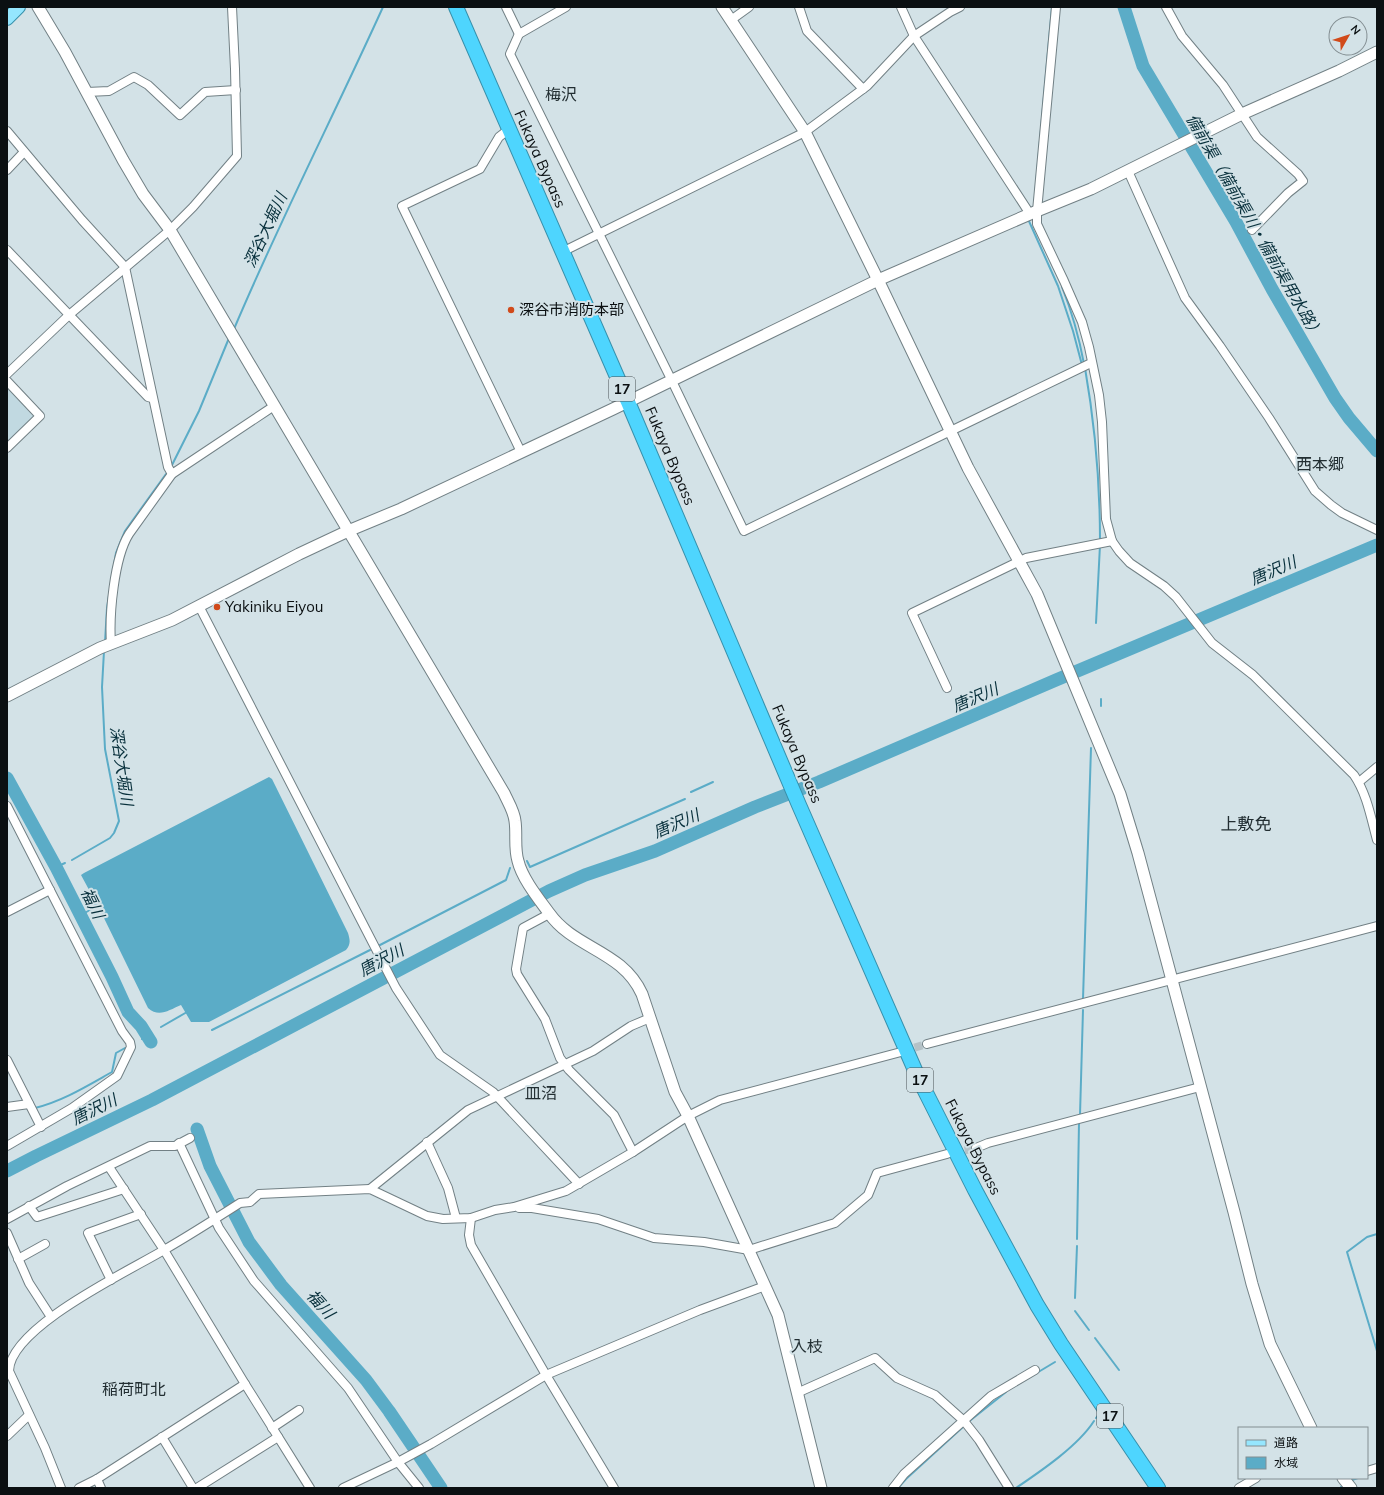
<svg xmlns="http://www.w3.org/2000/svg" width="1384" height="1495" font-family="Mulish,'Noto Sans JP',sans-serif">
	<style>
		.built { fill: #c1d9e1 }
		.water { fill: #5bacc7 }
		.lines { fill: none; stroke-linecap: round; stroke-linejoin: round }
		.stream { stroke: #5bacc7; stroke-width: 2 }
		.river { stroke: #5bacc7; stroke-width: 13 }
		.street-tunnel { stroke: #b5c2c7; stroke-width: 8; stroke-dasharray: 8 4; stroke-linecap: butt }
		.street-casing { stroke: #728085; stroke-width: 10 }
		.secondary-casing { stroke: #728085; stroke-width: 13 }
		.primary-casing { stroke: #3790ab; stroke-width: 14 }
		.highway-casing { stroke: #3790ab; stroke-width: 16 }
		.street { stroke: #fff; stroke-width: 8 }
		.secondary { stroke: #fff; stroke-width: 11 }
		.primary { stroke: #95e6fe; stroke-width: 12 }
		.highway { stroke: #4ed5fe; stroke-width: 14 }
		.poi-dot { fill: #d14a1a; stroke: #d3e2e7; stroke-width: 1.5 }
		.labels { text-anchor: middle; stroke-width: 4; stroke-linejoin: round; paint-order: stroke }
		.shield { fill: #d3e2e7; stroke: #474f52; stroke-width: 1 }
		.shield-label { font-size: 14px; font-weight: bold; fill: #0b1012 }
		.street-label { font-size: 15px; fill: #0b1012; stroke: #d3e2e7 }
		.poi-label { font-size: 15px; fill: #0b1012; stroke: #d3e2e7; text-anchor: start }
		.neighbourhood-label { font-size: 16px; fill: #222e32; stroke: #d3e2e7 }
		.water-label { font-size: 16px; font-style: italic; fill: #08303c; stroke: #d3e2e7 }
		.quarter-label { font-size: 17px; fill: #222e32; stroke: #d3e2e7 }
	</style>
	<rect width="100%" height="100%" fill="#d3e2e7"/>
	<polygon class="built" points="7,386 36,417 7,445"/>
	<path class="water" d="M269,777L272,779L348,933C350,940 351,944 346,950L209,1022H191L181,1005C169,1010 159,1018 148,1008L101,912L92,916L86,904L94,899L81,875L84,873Z"/>
	<g class="lines">
		<g class="stream">
			<polyline points="1034,207 1052,7"/>
			<polyline points="1028,219 1058,286 1073,331 1082,365"/>
			<path d="M1062,287C1072,312 1079,337 1084,364"/>
			<path d="M234,329C280,220 334,115 383,7"/>
			<path d="M1085,368C1095,425 1100,483 1100,541"/>
			<polyline points="172,465 199,411 229,338"/>
			<polyline points="1096,623 1100,545"/>
			<polyline points="105,642 107,608 116,553 125,531 166,474"/>
			<polyline points="1101,706 1101,699"/>
			<polyline points="691,792 713,782"/>
			<polyline points="72,860 110,838 114,833 119,821 105,749 102,687 104,651"/>
			<polyline points="527,861 530,867 685,799"/>
			<polyline points="56,867 65,863"/>
			<polyline points="81,915 90,910"/>
			<polyline points="380,945 506,880 510,868"/>
			<polyline points="1083,999 1091,748"/>
			<polyline points="161,1027 187,1012"/>
			<polyline points="212,1030 370,950"/>
			<polyline points="142,1039 148,1036 151,1032"/>
			<path d="M35,1108C63,1101 87,1086 112,1072L116,1053L125,1048"/>
			<polyline points="1080,1115 1083,1010"/>
			<polyline points="1377,1234 1367,1237 1347,1252 1377,1351"/>
			<polyline points="1077,1239 1079,1123"/>
			<polyline points="1075,1298 1077,1246"/>
			<polyline points="1075,1311 1089,1330"/>
			<polyline points="1095,1338 1119,1370"/>
			<polyline points="1035,1374 1055,1362"/>
			<polyline points="1096,1418 1099,1414"/>
			<polyline points="967,1423 1006,1392"/>
			<polyline points="1352,1480 1358,1478"/>
			<polyline points="1341,1487 1342,1488"/>
			<polyline points="898,1488 906,1479 964,1426"/>
			<path d="M1016,1488C1041,1471 1078,1446 1094,1421"/>
		</g>
		<g class="river">
			<polyline points="1124,7 1143,66 1236,222 1272,289 1335,398 1349,418 1377,451"/>
			<polyline points="7,778 56,867 112,977 128,1012 141,1026 151,1042"/>
			<polyline points="197,1129 210,1166 249,1242 281,1285 366,1380 389,1411 441,1488"/>
			<polyline points="7,1171 36,1156 152,1100 549,891 585,875 655,851 755,807 819,782 1056,680 1377,545"/>
		</g>
		<g class="street-tunnel">
			<polyline points="903,1051 927,1044"/>
			<polyline points="953,1153 976,1148"/>
		</g>
		<defs>
			<g id="street">
				<polyline points="506,7 519,34"/>
				<polyline points="566,7 519,34 510,54 672,381 744,531 1091,363"/>
				<polyline points="799,7 807,31 863,89"/>
				<polyline points="901,7 914,36 1030,214"/>
				<path d="M1056,7L1037,211V224L1064,281L1082,322L1089,347L1099,395L1102,422L1106,519L1112,541L1119,551L1130,563L1164,586L1176,597L1212,643L1253,675L1354,775C1367,794 1371,818 1377,840"/>
				<polyline points="1166,7 1182,36 1223,85 1257,137 1298,174 1303,181 1288,193 1252,230"/>
				<polyline points="731,20 749,7"/>
				<polyline points="87,92 109,91 134,77 148,85 180,115 205,92 236,90"/>
				<polyline points="508,130 499,137 480,169 402,206 521,452"/>
				<polyline points="7,131 82,220 125,267 168,467 172,474 274,406"/>
				<polyline points="7,170 24,152"/>
				<polyline points="1128,171 1185,298 1220,346 1269,418 1315,491 1331,505 1342,513 1377,530"/>
				<polyline points="7,250 148,397 152,398"/>
				<polyline points="562,252 805,132 867,86 914,36 950,12 960,7"/>
				<polyline points="7,374 69,315 170,230 193,207 237,156 235,69 232,7"/>
				<polyline points="7,381 40,416 7,448"/>
				<polyline points="199,606 396,988 440,1055 493,1092 579,1184"/>
				<path d="M111,644C109,615 114,558 129,534L172,474"/>
				<polyline points="947,688 912,613 1026,558 1112,541"/>
				<polyline points="1359,782 1377,767"/>
				<polyline points="7,806 122,1031 130,1042 131,1047 117,1076 72,1108 7,1146"/>
				<polyline points="7,912 50,890"/>
				<polyline points="549,914 523,928 516,969 517,974 545,1019 560,1058 569,1070 614,1115 633,1152"/>
				<polyline points="927,1044 1377,926"/>
				<polyline points="7,1060 41,1127"/>
				<polyline points="7,1107 29,1104"/>
				<polyline points="427,1142 448,1188 456,1218"/>
				<polyline points="179,1143 219,1228 254,1281 348,1388 398,1462 419,1488"/>
				<polyline points="976,1148 988,1143 1200,1087"/>
				<polyline points="109,1167 164,1250 245,1384 310,1488"/>
				<polyline points="370,1189 468,1110 593,1051 631,1026 650,1018"/>
				<polyline points="29,1206 37,1217 124,1189"/>
				<polyline points="519,1208 532,1208 598,1219 654,1238 704,1242 749,1250 835,1223 868,1195 877,1173 947,1154"/>
				<polyline points="471,1218 469,1235 471,1245 546,1375 614,1488"/>
				<polyline points="7,1219 67,1186 150,1146 175,1146 190,1138"/>
				<polyline points="7,1233 29,1283 51,1317"/>
				<polyline points="18,1259 45,1244"/>
				<polyline points="111,1280 88,1233 141,1214"/>
				<polyline points="797,1393 875,1358 897,1378 935,1395 964,1421 979,1440 1009,1488"/>
				<polyline points="272,1428 299,1410"/>
				<polyline points="7,1436 29,1415"/>
				<polyline points="162,1437 193,1488"/>
				<polyline points="1367,1471 1377,1468"/>
				<polyline points="97,1479 101,1488"/>
				<path d="M61,1488L45,1448L9,1371C10,1327 129,1271 164,1250C190,1235 215,1219 240,1203L250,1202L259,1194L370,1189L427,1216L443,1219L471,1218L495,1210L514,1207L566,1191L633,1152L688,1116L720,1100L901,1052"/>
				<polyline points="79,1488 97,1479 245,1384"/>
				<polyline points="197,1488 278,1437"/>
				<polyline points="343,1488 398,1462 431,1444 546,1375 700,1310 765,1286"/>
				<polyline points="893,1488 904,1474 991,1396 1035,1370"/>
				<polyline points="1239,1488 1256,1478"/>
			</g>
			<g id="secondary">
				<path d="M38,7L65,52L123,160L143,194L170,230L504,793C508,802 514,811 515,821C517,834 514,848 518,861C522,878 538,898 549,913C574,949 622,950 642,994L675,1092L688,1116L778,1315L821,1488"/>
				<polyline points="722,7 805,132 878,280 968,468 1037,594 1120,794 1138,853 1234,1212 1252,1284 1270,1344 1311,1428"/>
				<polyline points="7,696 100,648 172,620 299,554 348,531 401,509 613,409 878,280 1037,211 1091,189 1242,114 1339,71 1377,52"/>
				<polyline points="1343,1478 1351,1488"/>
			</g>
			<polyline id="primary" points="7,19 19,7"/>
			<polyline id="highway" points="456,7 628,402 799,805 918,1077 975,1190 1037,1305 1061,1344 1158,1488"/>
		</defs>
		<use href="#street" class="street-casing"/>
		<use href="#secondary" class="secondary-casing"/>
		<use href="#primary" class="primary-casing"/>
		<use href="#highway" class="highway-casing"/>
		<use href="#street" class="street"/>
		<use href="#secondary" class="secondary"/>
		<use href="#primary" class="primary"/>
		<use href="#highway" class="highway"/>
	</g>
	<g class="poi-dot">
		<circle cx="511" cy="310" r="4"/>
		<circle cx="217" cy="607" r="4"/>
	</g>
	<g class="labels">
		<g class="shield">
			<rect x="609" y="377" width="26" height="24" rx="3"/>
			<rect x="907" y="1068" width="26" height="24" rx="3"/>
			<rect x="1097" y="1404" width="26" height="24" rx="3"/>
		</g>
		<g class="shield-label">
			<text x="622" y="394">17</text>
			<text x="920" y="1085">17</text>
			<text x="1110" y="1421">17</text>
		</g>
		<g class="street-label">
			<text transform="translate(540 159) rotate(66)" y="5">Fukaya Bypass</text>
			<text transform="translate(670 456) rotate(67)" y="5">Fukaya Bypass</text>
			<text transform="translate(797 754) rotate(67)" y="5">Fukaya Bypass</text>
			<text transform="translate(973 1147) rotate(63)" y="5">Fukaya Bypass</text>
		</g>
		<g class="poi-label">
			<text x="519" y="315">深谷市消防本部</text>
			<text x="225" y="612">Yakiniku Eiyou</text>
		</g>
		<g class="neighbourhood-label">
			<text x="561" y="100">梅沢</text>
			<text x="1320" y="470">西本郷</text>
			<text x="541" y="1099">皿沼</text>
			<text x="807" y="1352">入枝</text>
			<text x="134" y="1395">稲荷町北</text>
		</g>
		<g class="water-label">
			<text transform="translate(1255 226) rotate(60)" y="6">備前渠（備前渠川・備前渠用水路）</text>
			<text transform="translate(265 230) rotate(-65)" y="6">深谷大堀川</text>
			<text transform="translate(1273 570) rotate(-23)" y="6">唐沢川</text>
			<text transform="translate(975 697) rotate(-23)" y="6">唐沢川</text>
			<text transform="translate(122 766) rotate(82)" y="6">深谷大堀川</text>
			<text transform="translate(676 823) rotate(-23)" y="6">唐沢川</text>
			<text transform="translate(93 903) rotate(64)" y="6">福川</text>
			<text transform="translate(381 960) rotate(-28)" y="6">唐沢川</text>
			<text transform="translate(94 1109) rotate(-26)" y="6">唐沢川</text>
			<text transform="translate(321 1304) rotate(48)" y="6">福川</text>
		</g>
		<g class="quarter-label">
			<text x="1246" y="830">上敷免</text>
		</g>
	</g>
	<rect width="1384" height="1495" fill="none" stroke="#0b1012" stroke-width="16"/>
	<rect x="1238" y="1427" width="130" height="52" fill="#d3e2e7" stroke="#838e92"/>
	<rect x="1246" y="1440" width="20" height="6" fill="#95e6fe" stroke="#838e92"/>
	<text x="1274" y="1447" font-size="12" fill="#0b1012">道路</text>
	<rect x="1246" y="1457" width="20" height="12" fill="#5bacc7" stroke="#838e92"/>
	<text x="1274" y="1467" font-size="12" fill="#0b1012">水域</text>
	<g transform="translate(1348 36) rotate(51)"><circle r="19" fill="#d3e2e7" stroke="#838e92"/>
	<path d="M0-3L7 15L0 10L-7 15Z" fill="#d14a1a"/>
	<text y="-6" font-size="11" font-weight="bold" text-anchor="middle" fill="#0b1012">N</text>
	</g>
</svg>
